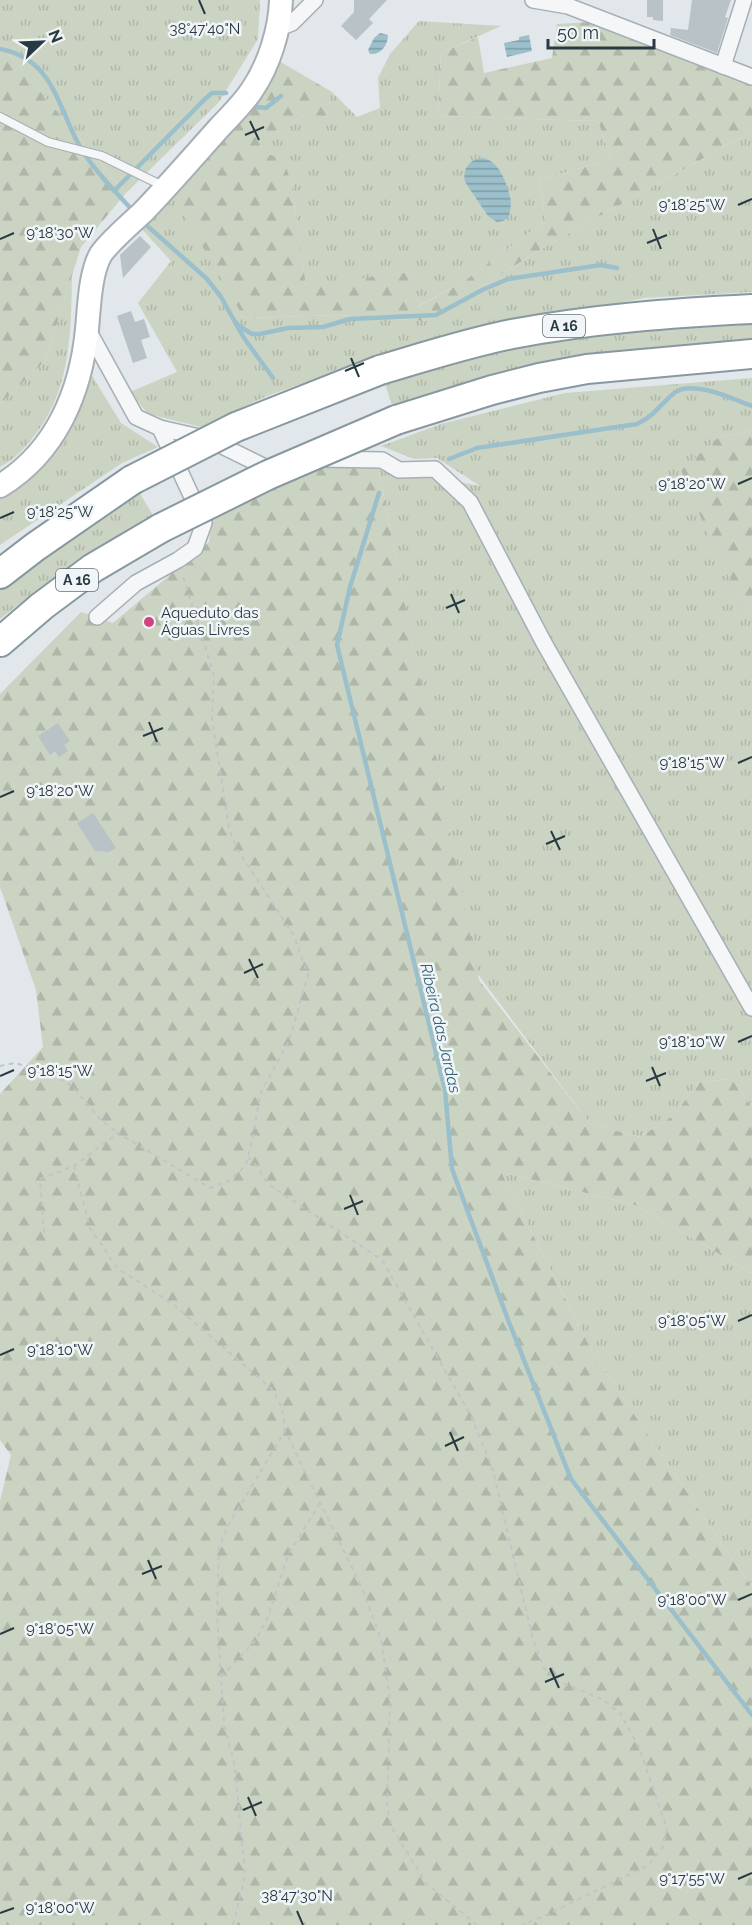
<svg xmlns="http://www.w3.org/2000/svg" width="752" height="1925" font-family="Raleway,sans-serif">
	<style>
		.grass { fill: url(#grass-tufts) }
		.forest { fill: url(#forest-firs) }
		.water { fill: url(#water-rules) }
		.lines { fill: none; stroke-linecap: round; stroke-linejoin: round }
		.stream { stroke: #9bbfcb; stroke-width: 4.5 }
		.building { fill: #b8c2c7 }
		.lane-casing { stroke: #a6afb4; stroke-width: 10 }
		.street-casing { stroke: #a6afb4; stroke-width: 18 }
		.secondary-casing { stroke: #a6afb4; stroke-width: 26 }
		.highway-casing { stroke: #8898a1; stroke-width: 32 }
		.path { stroke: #bfc5c9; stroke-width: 2; stroke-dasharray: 4.5 4.5; stroke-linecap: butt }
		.lane { stroke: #f4f6f8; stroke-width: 8 }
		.street { stroke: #f4f6f8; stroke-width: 15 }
		.secondary { stroke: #fff; stroke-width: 22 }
		.highway { stroke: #fff; stroke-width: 28 }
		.highway-bridge-casing { stroke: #8898a1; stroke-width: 32; stroke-linecap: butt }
		.highway-bridge { stroke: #fff; stroke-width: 28 }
		.ticks { fill: none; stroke: #293942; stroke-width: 2 }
		.poi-dot { fill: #d2437f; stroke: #f1f5f7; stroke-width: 2 }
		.labels { text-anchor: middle; stroke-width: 5; stroke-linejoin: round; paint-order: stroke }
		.shield { fill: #f1f5f7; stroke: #657178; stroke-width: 1.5 }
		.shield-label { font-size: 14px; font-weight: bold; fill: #293942 }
		.poi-label { font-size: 15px; fill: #293942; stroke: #f1f5f7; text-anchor: start }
		.water-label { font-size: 16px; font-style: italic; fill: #316377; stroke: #f1f5f7 }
		.ticks-label { font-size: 15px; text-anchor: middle; fill: #293942; stroke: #f1f5f7; stroke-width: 5; stroke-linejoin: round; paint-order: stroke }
	</style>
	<defs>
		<pattern id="grass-tufts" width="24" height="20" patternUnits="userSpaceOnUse" patternTransform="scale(1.5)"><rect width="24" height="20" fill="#cbd4c2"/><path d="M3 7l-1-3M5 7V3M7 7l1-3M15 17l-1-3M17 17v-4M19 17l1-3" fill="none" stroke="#aeb7a8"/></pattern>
		<pattern id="forest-firs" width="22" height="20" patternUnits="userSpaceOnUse" patternTransform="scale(1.5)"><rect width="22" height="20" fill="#cbd4c2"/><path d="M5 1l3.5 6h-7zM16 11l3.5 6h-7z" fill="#aeb7a8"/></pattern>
		<pattern id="water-rules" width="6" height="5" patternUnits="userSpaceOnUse" patternTransform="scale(1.5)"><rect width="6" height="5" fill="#9bbfcb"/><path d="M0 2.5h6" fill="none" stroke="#7e9ca6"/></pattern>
	</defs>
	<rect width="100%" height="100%" fill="#e1e7ea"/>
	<g class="grass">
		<polygon points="0,0 260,0 258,39 219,102 126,193 0,44"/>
		<polygon points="419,21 501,26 441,53 438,116 598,121 611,159 540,180 545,221 462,283 416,307 409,272 306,287 291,183 284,160 252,150 303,115 324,127 332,92 357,117 380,108 378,78 390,54"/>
		<polygon points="752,131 752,292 644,298 416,344 267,396 201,427 148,414 130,392 177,372 138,303 171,261 139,226 179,186 244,318 338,315 425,321 548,245"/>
		<path d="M72,275C71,334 71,393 31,440C21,452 13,460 0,467V404L45,361Z"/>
		<polygon points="752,317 752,347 395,415 385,384 488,351 567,335"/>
		<polygon points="91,374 121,423 158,447 122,463 0,545 0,492 74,416"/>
		<polygon points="752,378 752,431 719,437 718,558 752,615 752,1108 732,1079 699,1082 674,1115 640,1137 590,1124 477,973 378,466 480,486 437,458 414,459 381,446 441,424 565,393"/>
		<path d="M139,492L154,517C100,547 48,581 0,619V582Z"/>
		<polygon points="501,1172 635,1205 752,1273 752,1588 594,1355"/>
	</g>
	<g class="forest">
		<polygon points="591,22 752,85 752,131 548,245 425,321 338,315 244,318 177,203 179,186 268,88 279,61 332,92 324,128 303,115 253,150 284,159 291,183 306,286 409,272 417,307 462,283 545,221 540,180 611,159 598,121 438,116 441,53 478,37 484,73 552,58 557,24"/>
		<polygon points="0,44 126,193 81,247 45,361 0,404"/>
		<polygon points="752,431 752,615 718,558 681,470 719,437"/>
		<polygon points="325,466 378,466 479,980 590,1124 640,1137 674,1115 699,1082 732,1079 752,1108 752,1273 635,1205 501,1172 594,1355 752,1588 752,1925 0,1925 0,1501 11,1455 0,1440 0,1094 43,1047 36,990 0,887 0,694 81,612 113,623 209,542 211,517"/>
	</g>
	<g class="water">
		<path d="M380,33L388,35C388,45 381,55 370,54L368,50L374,38Z"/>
		<polygon points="529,35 532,51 507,57 504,43 519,40 519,37"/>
		<path d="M483,158C500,162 506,182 510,197C512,203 510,211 509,217L503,221L497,222L488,216L465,182C462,168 470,159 483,158Z"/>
	</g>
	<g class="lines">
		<g class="stream">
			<path d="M0,49C53,59 57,105 79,145C92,168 114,190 132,210"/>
			<polyline points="256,107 266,108 281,96"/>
			<polyline points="114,191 204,100 212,93 226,93"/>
			<polyline points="143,222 207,279 221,297 244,338 273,378"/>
			<polyline points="236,324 252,334 260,334 288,328 323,327 350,319 436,315 482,290 508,279 601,265 617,268"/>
			<path d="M449,459L477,448L637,424C653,417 661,404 674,393C692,379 733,399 752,406"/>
			<polyline points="379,493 350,587 337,645 445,1090 452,1169 507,1317 571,1479 752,1715"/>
		</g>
	</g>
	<g class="building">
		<polygon points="354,0 387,0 369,19 373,23 356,40 341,26 354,12"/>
		<polygon points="647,0 663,0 663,21 653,20 653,17 647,17"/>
		<polygon points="692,0 731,0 725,17 728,18 717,53 670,35 671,28 688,30"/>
		<polygon points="140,236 151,247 123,278 120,255"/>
		<polygon points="131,311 135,322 144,319 150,337 141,340 147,358 133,363 117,316"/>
		<polygon points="58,723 70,741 64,745 68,751 59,757 55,751 50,755 38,736"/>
		<polygon points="93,813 116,848 109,852 95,851 77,823"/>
	</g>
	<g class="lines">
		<defs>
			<polyline id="lane" points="0,117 48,142 102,156 163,186"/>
			<g id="street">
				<polyline points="533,0 568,6 752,77"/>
				<polyline points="277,29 292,23 315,0"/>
				<polyline points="723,66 744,0"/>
				<polyline points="87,328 136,417 160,428 208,439 273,471 276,470"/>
				<polyline points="319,459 382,460 399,470 435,469 470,502 544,643 752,1008"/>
				<polyline points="97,617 136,583 178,560 195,548 204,523 160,428"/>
			</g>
			<path id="secondary" d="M0,486C56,452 81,392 87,329C89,309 90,272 101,254C110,241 131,223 143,212C169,185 194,156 219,128C230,116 243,104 252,90C269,65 280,30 281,0"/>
			<g id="highway">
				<path d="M380,370C424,357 467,343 512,334C592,319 671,313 752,309"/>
				<polyline points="396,420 492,390 539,378 587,369 752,354"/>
				<polyline points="0,574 35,547 132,480"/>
				<polyline points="0,642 42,606 93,568 161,528"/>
			</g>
		</defs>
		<use href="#lane" class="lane-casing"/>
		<use href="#street" class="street-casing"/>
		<use href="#secondary" class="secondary-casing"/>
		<use href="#highway" class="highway-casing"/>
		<g class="path">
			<polyline points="0,1066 15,1063 51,1073 73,1087 100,1119 118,1133"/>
			<polyline points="248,1157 255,1164 268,1184 382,1260 471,1416 492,1467 533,1639 544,1668 557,1681 602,1699 620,1713 639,1747 667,1829 663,1847 649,1865 544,1916 522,1925"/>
			<polyline points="74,1166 90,1228 117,1268 173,1304 274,1391 282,1408 285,1431 362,1588 381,1639 390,1699 387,1807 392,1828 426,1883 477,1925"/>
			<polyline points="44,1233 40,1179 74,1166 118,1133 210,1188 229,1181 246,1165 254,1132 260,1094 289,1041 308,975 294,936 237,849 229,828 212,719 214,675 182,573"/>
			<polyline points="221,1677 217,1614 219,1548 229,1524 285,1431"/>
			<polyline points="233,1925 245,1876 235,1766 224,1725 221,1677 256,1640 268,1617 288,1555 320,1503"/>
		</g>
		<use href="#lane" class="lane"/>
		<use href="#street" class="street"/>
		<use href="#secondary" class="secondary"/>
		<use href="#highway" class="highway"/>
		<defs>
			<g id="highway-bridge">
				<polyline points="132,480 236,427 380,370"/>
				<polyline points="161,528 268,475 396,420"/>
			</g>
		</defs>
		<use href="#highway-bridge" class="highway-bridge-casing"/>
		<use href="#highway-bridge" class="highway-bridge"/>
	</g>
	<path class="ticks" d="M199,0L205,14M250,121L259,140M245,135L264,127M738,205L752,199M653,229L661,249M0,239L14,233M647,243L667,235M351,358L359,377M345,371L364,363M738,484L752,478M0,518L14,512M451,594L459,613M446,608L465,600M149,722L157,742M143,736L163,728M738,763L752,757M0,797L14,791M551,831L560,850M546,844L565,836M249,959L258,978M244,973L263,964M738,1042L752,1036M652,1067L660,1086M0,1076L14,1070M646,1081L666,1073M350,1195L358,1215M344,1209L363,1201M738,1321L752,1315M0,1355L14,1349M450,1432L458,1451M445,1446L464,1437M148,1560L156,1579M142,1574L162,1566M738,1600L752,1594M0,1634L14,1628M550,1668L559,1688M545,1682L564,1674M248,1797L256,1816M243,1810L262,1802M738,1879L752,1873M297,1911L303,1925M0,1913L14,1908"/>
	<circle class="poi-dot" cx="149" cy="622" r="6"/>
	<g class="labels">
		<g class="shield">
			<rect x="543" y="315" width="42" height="22" rx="4.5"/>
			<rect x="56" y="569" width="42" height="22" rx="4.5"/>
		</g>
		<g class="shield-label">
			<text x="564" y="331">A 16</text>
			<text x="77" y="585">A 16</text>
		</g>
		<g class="poi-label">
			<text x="161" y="618">Aqueduto das<tspan x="161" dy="17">Águas Livres</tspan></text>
		</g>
		<g class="water-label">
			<text transform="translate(441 1028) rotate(77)" y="6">Ribeira das Jardas</text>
		</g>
	</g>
	<g class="ticks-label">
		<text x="205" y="34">38°47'40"N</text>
		<text x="692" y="210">9°18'25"W</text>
		<text x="60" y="238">9°18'30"W</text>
		<text x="692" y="489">9°18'20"W</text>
		<text x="60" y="517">9°18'25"W</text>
		<text x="692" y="768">9°18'15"W</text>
		<text x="60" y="796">9°18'20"W</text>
		<text x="692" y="1047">9°18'10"W</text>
		<text x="60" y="1076">9°18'15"W</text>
		<text x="692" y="1326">9°18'05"W</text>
		<text x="60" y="1355">9°18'10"W</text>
		<text x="692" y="1605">9°18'00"W</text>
		<text x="60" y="1634">9°18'05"W</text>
		<text x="692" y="1884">9°17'55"W</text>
		<text x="297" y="1901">38°47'30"N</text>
		<text x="60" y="1913">9°18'00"W</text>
	</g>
	<g transform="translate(42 42) rotate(67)" stroke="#f1f5f7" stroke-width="4.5" paint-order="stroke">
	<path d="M0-4.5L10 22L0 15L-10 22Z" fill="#293942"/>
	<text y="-9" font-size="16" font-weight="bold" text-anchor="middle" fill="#293942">N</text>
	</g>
	<path d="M548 39v9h106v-9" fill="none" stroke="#293942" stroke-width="3"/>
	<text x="557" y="39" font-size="18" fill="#293942" stroke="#f1f5f7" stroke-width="4.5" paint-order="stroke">50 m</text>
</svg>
